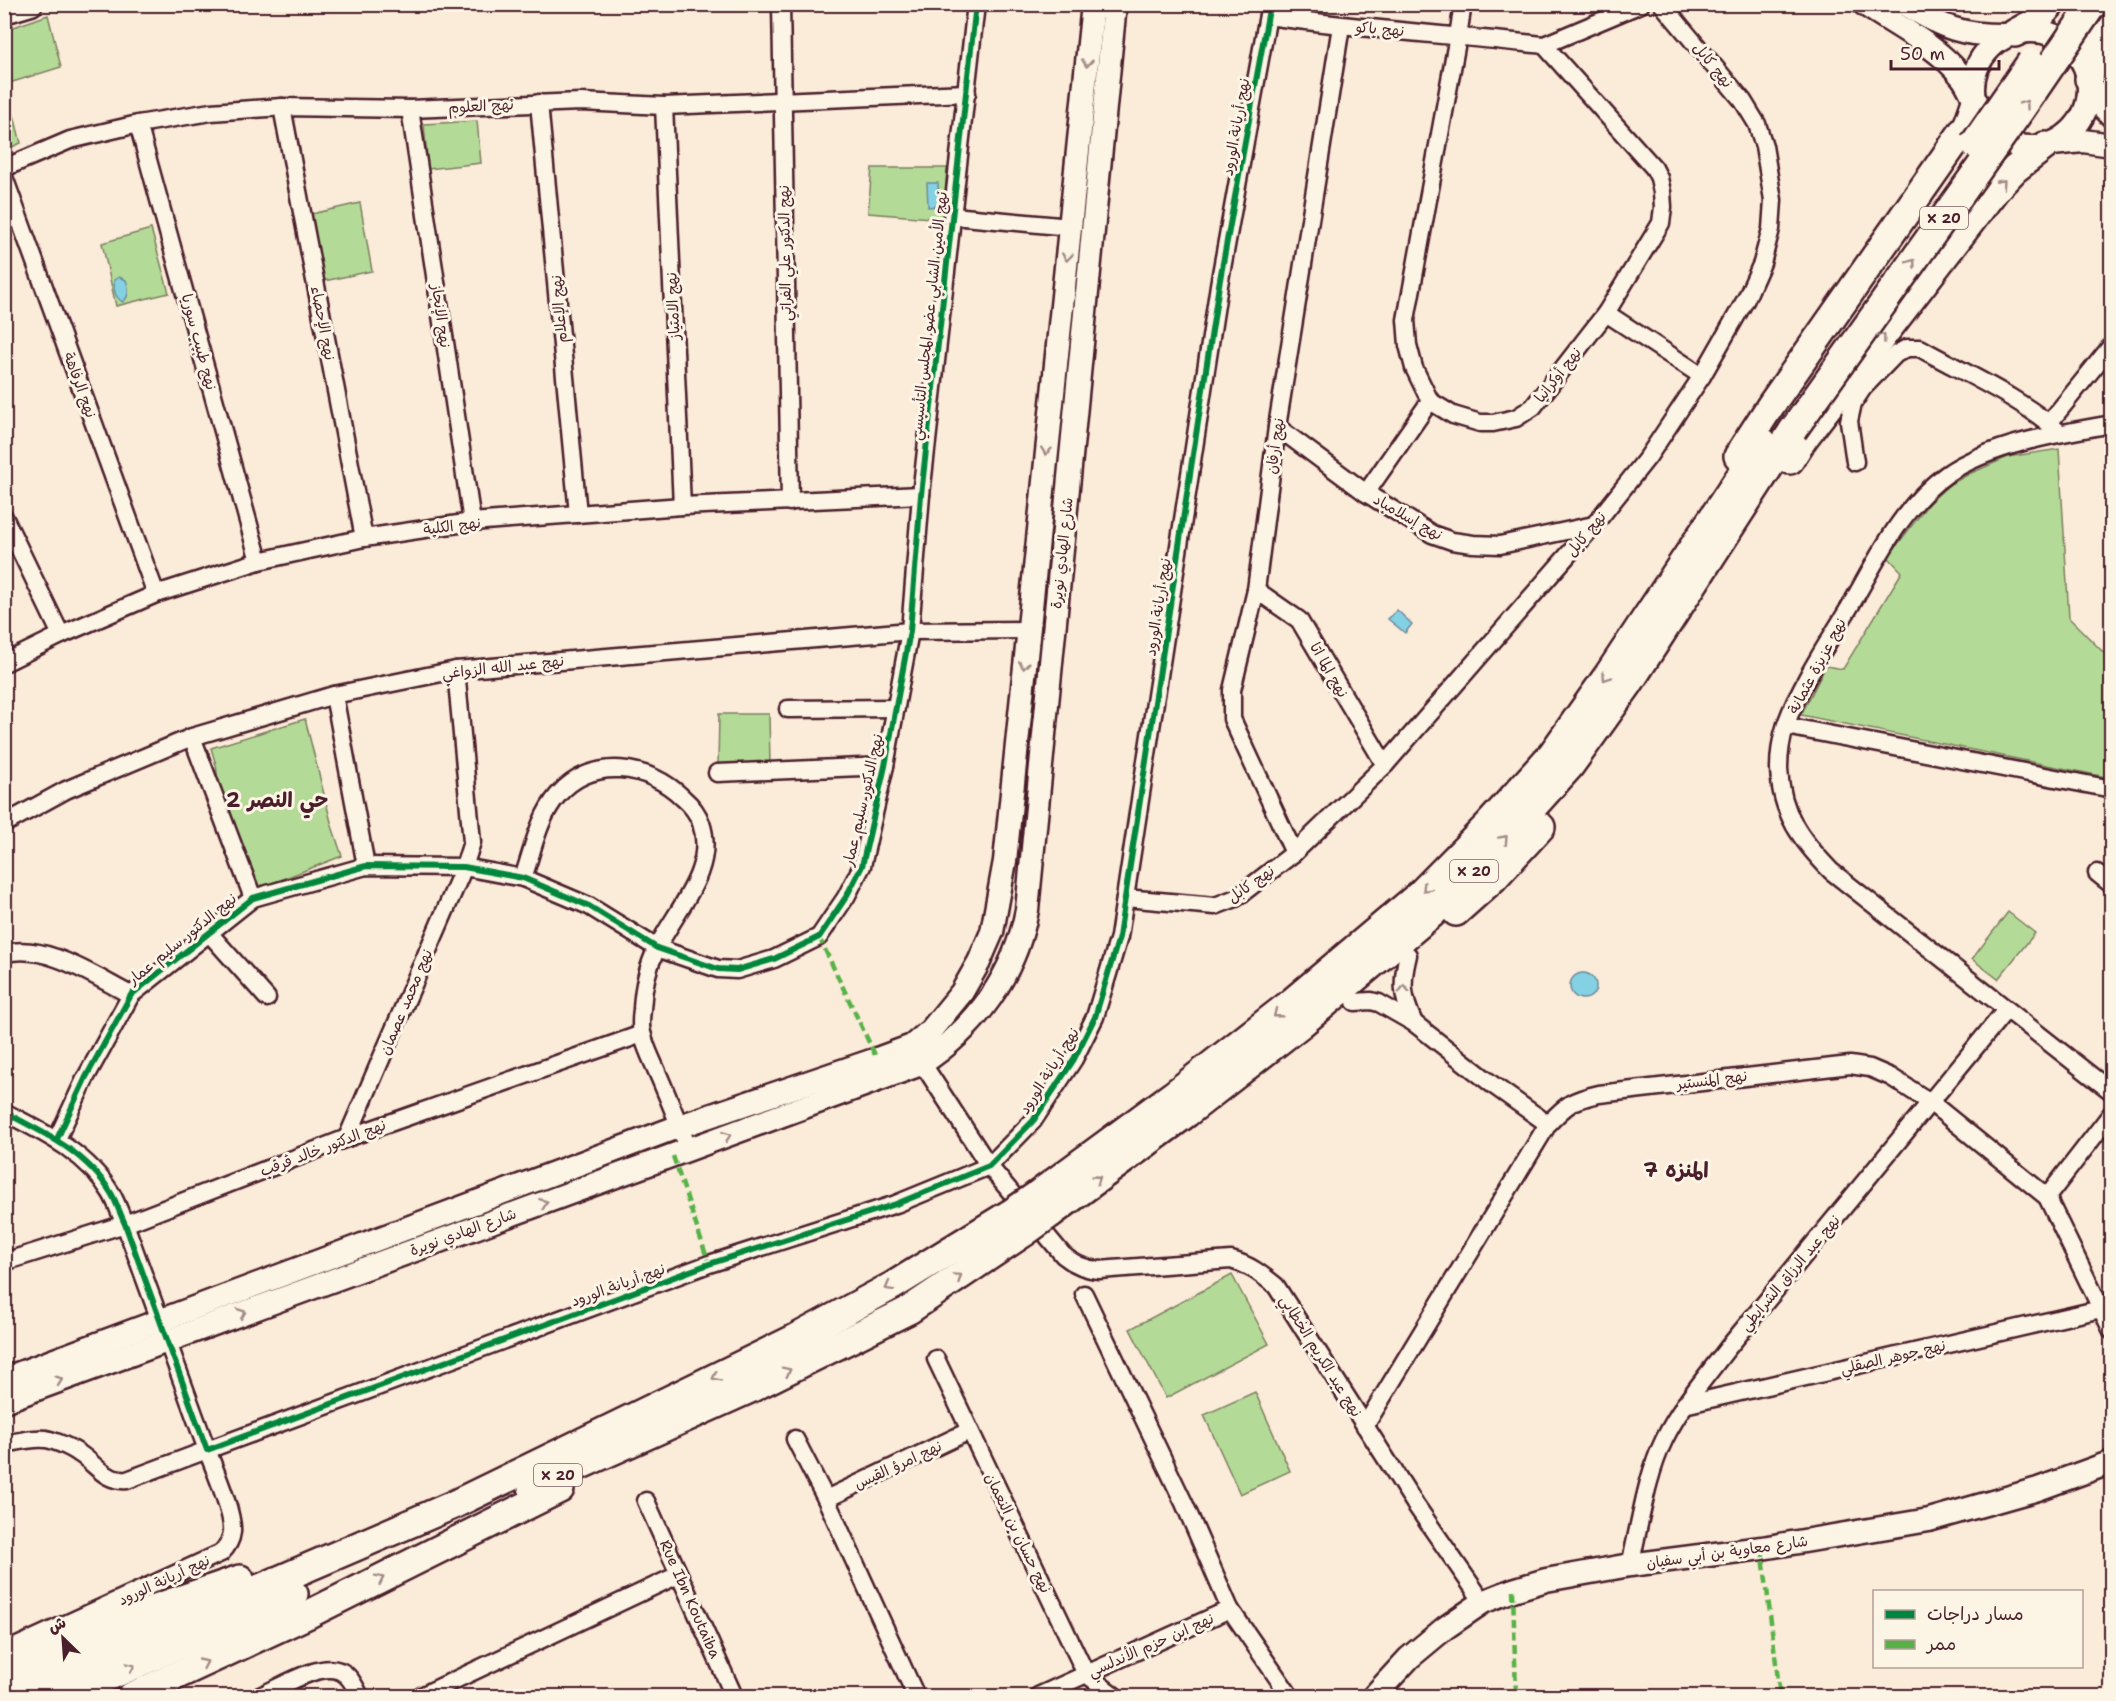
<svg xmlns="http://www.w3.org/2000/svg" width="2116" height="1701" font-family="'Shantell Sans','Playpen Sans Arabic',sans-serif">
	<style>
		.green { fill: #b3db97; stroke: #7e7d61; stroke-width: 1.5 }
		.water { fill: #84d1e4; stroke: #6d8a9a; stroke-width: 1.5 }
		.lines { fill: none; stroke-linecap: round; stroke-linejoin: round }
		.minor-casing { stroke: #4a1f2b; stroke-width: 21 }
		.secondary-casing { stroke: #4a1f2b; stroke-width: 27 }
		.trunk-casing { stroke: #4a1f2b; stroke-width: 32 }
		.minor { stroke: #fcf5e5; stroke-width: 16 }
		.secondary { stroke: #fcf5e5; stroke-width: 22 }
		.trunk { stroke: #fcf5e5; stroke-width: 27 }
		.trunk-bridge-casing { stroke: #4a1f2b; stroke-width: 32; stroke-linecap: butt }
		.trunk-bridge { stroke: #fcf5e5; stroke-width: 27 }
		.quiet { stroke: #57b146; stroke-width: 4.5; stroke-dasharray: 9 4.5; stroke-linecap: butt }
		.cycleway-casing { stroke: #fcf5e5; stroke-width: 10 }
		.cycleway { stroke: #00873e; stroke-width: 6 }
		.oneway { stroke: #a38a88 }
		.labels { text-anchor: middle; stroke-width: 6; stroke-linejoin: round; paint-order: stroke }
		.shield { fill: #fcf5e5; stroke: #7f5f63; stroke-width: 1.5 }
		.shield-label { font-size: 14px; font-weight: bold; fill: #4a1f2b }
		.street-label { font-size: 15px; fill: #4a1f2b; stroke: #fcf5e5 }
		.district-label { font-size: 21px; font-weight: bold; fill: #4a1f2b; stroke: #fcf5e5 }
	</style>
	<rect width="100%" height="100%" fill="#fbebd9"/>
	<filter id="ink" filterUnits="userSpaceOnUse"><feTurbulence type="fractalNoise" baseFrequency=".0167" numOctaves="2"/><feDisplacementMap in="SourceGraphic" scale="12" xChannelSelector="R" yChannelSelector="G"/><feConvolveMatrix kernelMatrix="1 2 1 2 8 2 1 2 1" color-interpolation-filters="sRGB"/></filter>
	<g filter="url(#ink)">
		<g class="green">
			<polygon points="48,15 61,67 6,84 21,143 5,150 5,30"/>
			<polygon points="477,121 481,163 428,169 424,124"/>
			<polygon points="872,168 947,168 943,219 868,213"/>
			<polygon points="360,203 372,271 319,282 307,215"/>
			<polygon points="151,229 169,293 116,306 102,243"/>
			<polygon points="2059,449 2069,618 2111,660 2111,778 1801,715 1826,666 1843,669 1902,572 1888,557 1929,503 1949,485 1969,474 2008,457"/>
			<polygon points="719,714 769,714 770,764 718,766"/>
			<polygon points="305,719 332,826 342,856 257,889 220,796 216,765 211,748"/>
			<polygon points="2008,912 2035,933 1998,979 1972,959"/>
			<polygon points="1232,1275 1269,1344 1166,1398 1130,1329"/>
			<polygon points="1255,1392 1290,1471 1240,1494 1204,1415"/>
		</g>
		<g class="water">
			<polygon points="927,183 938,183 939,206 928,207"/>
			<path d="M119,277L126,280C129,288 130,296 123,302C114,297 114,290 114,280Z"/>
			<polygon points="1397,610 1412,624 1405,633 1388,619"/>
			<circle cx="1583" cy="986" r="13"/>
		</g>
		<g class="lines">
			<defs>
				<g id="minor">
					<polyline points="781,4 790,502"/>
					<path d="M1268,16C1359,29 1452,35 1544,45L1654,168L1659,178L1662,192L1663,207L1661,223L1606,313L1533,407L1516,418L1493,423H1480L1453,415L1430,401L1414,368L1408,345L1406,320L1458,36L1463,4"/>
					<polyline points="1544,45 1641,4"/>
					<polyline points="539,103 578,514"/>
					<polyline points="664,106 682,506"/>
					<polyline points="282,107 364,538"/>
					<polyline points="410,109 472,522"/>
					<polyline points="138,124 259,561"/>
					<polyline points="4,168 70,140 138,124 211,112 282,107 410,109 581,102 664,106 967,93"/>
					<polyline points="4,177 156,594"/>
					<polyline points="953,216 1070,227"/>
					<polyline points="1606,313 1702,376"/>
					<polyline points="2049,423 2112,345"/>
					<path d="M2112,424C2060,433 1991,444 1947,474C1901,506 1876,562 1849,608C1826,646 1801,683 1786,724C1781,739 1779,754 1779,769C1781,814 1801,840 1831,871L2112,1092"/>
					<polyline points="1277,427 1366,493 1432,534 1452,541 1473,544 1500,545 1594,525"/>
					<path d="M1855,462L1849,421L1853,403L1863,388L1896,354L1907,348H1920C1966,374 2020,397 2060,433"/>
					<polyline points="1366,493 1430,401"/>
					<polyline points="4,517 61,635"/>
					<polyline points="1256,590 1299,620 1385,765"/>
					<polyline points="4,663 61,635 156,594 259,561 364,538 472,522 682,506 921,495"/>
					<polyline points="334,695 366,866"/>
					<polyline points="788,709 896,708"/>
					<polyline points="1786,726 2112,789"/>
					<polyline points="192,737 253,898"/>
					<polyline points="717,773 885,766"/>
					<polyline points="4,824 66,790 192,737 334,695 456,670 910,631 1027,630"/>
					<polyline points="1294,853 1232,719 1232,690 1256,590 1277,427 1341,26"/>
					<polyline points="2097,873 2112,885"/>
					<path d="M523,878C533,850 538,818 558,795C592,756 649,764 683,798C690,804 698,814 701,823C717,869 676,910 657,948C648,966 643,988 642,1009C641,1017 640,1029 643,1036C646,1049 653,1062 658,1074C669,1099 679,1125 689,1150"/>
					<polyline points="1125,898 1215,906 1236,898 1294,853 1385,765 1594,525 1648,457 1702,376 1746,299 1762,263 1771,229 1773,200 1764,146 1757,124 1743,101 1662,4"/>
					<polyline points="209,933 267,998"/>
					<path d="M4,954C44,941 97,978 131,995"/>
					<path d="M1408,955C1401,983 1402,997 1414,1023"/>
					<polyline points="1355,1002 1371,1001 1379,1003 1414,1023 1493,1085 1548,1124"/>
					<path d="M917,1055L989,1166L1063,1255C1074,1264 1084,1269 1099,1270L1231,1260C1250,1265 1261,1274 1276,1286L1415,1504L1483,1602"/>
					<path d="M4,1112C45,1133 87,1153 111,1193C117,1203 120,1214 125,1224L207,1450L709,1264L896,1204L989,1166L1033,1121L1074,1059L1095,1017L1119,937L1219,285L1270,4"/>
					<polyline points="347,1138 464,867 472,842 456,670"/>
					<polyline points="57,1139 86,1077 131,995 253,898 366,866 464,867 523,878 589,906 657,948 718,969 737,970 774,959 819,937 846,897 862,866 885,766 910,631 921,495 976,4"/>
					<polyline points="2047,1197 2112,1113"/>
					<polyline points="4,1262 125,1224 347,1138 642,1034"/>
					<polyline points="1084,1294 1184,1503 1230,1609 1290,1696"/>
					<polyline points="936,1359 1086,1674 1115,1696"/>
					<polyline points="1684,1405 2101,1309"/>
					<path d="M1365,1426L1548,1124C1567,1104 1572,1100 1599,1094L1850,1065L1870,1068L1891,1077L1930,1102L2047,1197L2112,1331"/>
					<polyline points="795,1439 826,1499 916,1696"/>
					<path d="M4,1444C18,1442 32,1437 46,1439C56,1441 72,1448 80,1454C97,1465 105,1482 127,1480L207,1450C214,1468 234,1514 232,1532C231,1541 227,1547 221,1553L4,1652"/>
					<polyline points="826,1499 969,1431"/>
					<polyline points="646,1501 734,1696"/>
					<path d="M1630,1565C1640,1525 1646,1477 1664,1440C1680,1407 1705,1378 1727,1349L2006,1010"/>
					<path d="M260,1696C279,1688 319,1662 340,1671C350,1675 355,1687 360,1696"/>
					<polyline points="421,1696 678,1575"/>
					<polyline points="1038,1696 1230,1609"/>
				</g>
				<g id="secondary">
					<path d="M1864,4C1896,26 1938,46 1962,77C1967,83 1970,91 1974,98"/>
					<path d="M1905,4C1943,28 1963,36 2008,35"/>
					<polyline points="4,12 31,4"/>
					<circle cx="2031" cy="89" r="58"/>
					<polyline points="2090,84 2104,108 2112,116"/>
					<polyline points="2052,144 2083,141 2112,145"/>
					<polyline points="4,1379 680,1126 877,1059 912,1046 931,1030 962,992 979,962 992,932 1005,861 1093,4"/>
					<path d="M4,1401L921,1064C976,1028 1015,975 1027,910L1115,4"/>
					<polyline points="1374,1696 1409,1658 1445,1628 1483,1602 1513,1590 1546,1580 1630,1565 1762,1548 1929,1520 2038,1489 2112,1462"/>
				</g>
				<g id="trunk">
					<polyline points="2015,33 2035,22 2051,4"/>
					<polyline points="2089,79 2098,44 2112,15"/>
					<polyline points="1738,456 1771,405 1968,124 1975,104"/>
					<polyline points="1790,460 1804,438 1996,189 2015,169 2045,146"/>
					<polyline points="1456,912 1494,878 1541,827"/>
					<polyline points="1037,1195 1173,1095 1287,1006 1420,894 1488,825 1552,754 1608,675 1763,442"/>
					<polyline points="1050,1214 1187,1113 1301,1024 1433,913 1506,837 1570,766 1628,685 1793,430"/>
					<polyline points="532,1487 748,1390 909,1310 1025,1232"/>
					<polyline points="4,1672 141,1613 240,1579"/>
					<polyline points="15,1696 65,1672 453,1505 794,1339 894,1285 1011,1213"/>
					<polyline points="65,1696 294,1594"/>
					<polyline points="132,1696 309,1614 560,1489"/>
				</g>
			</defs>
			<use href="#minor" class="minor-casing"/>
			<use href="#secondary" class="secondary-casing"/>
			<use href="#trunk" class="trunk-casing"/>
			<use href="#minor" class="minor"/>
			<use href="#secondary" class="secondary"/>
			<use href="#trunk" class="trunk"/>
			<defs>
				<g id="trunk-bridge">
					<polyline points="1974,144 2031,62"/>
					<polyline points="1793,430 2022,108 2093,4"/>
					<polyline points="1011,1213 1037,1195"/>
					<polyline points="1025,1232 1050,1214"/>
				</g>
			</defs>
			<use href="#trunk-bridge" class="trunk-bridge-casing"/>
			<use href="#trunk-bridge" class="trunk-bridge"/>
			<g class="quiet">
				<polyline points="819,937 877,1059"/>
				<polyline points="673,1156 709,1264"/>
				<polyline points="1762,1548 1780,1696"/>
				<polyline points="1513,1590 1516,1696"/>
			</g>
			<defs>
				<g id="cycleway">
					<path d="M4,1112C45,1133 87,1153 111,1193C117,1203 120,1214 125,1224L207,1450L709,1264L896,1204L989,1166L1033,1121L1074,1059L1095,1017L1119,937L1219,285L1270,4"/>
					<polyline points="57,1139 86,1077 131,995 253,898 366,866 464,867 523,878 589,906 657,948 718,969 737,970 774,959 819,937 846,897 862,866 885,766 910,631 921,495 976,4"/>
				</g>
			</defs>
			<use href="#cycleway" class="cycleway-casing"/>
			<use href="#cycleway" class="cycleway"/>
		</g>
		<defs><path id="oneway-chevron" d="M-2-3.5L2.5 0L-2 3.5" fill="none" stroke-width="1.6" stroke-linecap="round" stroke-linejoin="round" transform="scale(1.5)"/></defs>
		<g class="oneway">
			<use href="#oneway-chevron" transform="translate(1087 63) rotate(96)"/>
			<use href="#oneway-chevron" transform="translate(2025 104) rotate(-55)"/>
			<use href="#oneway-chevron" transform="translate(2002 183) rotate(-48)"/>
			<use href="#oneway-chevron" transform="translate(1067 257) rotate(96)"/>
			<use href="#oneway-chevron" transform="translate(1912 263) rotate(-54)"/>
			<use href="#oneway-chevron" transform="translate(1882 337) rotate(-52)"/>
			<use href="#oneway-chevron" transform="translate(1046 451) rotate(96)"/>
			<use href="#oneway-chevron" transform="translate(1024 665) rotate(96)"/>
			<use href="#oneway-chevron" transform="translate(1606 677) rotate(124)"/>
			<use href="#oneway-chevron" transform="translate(1504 839) rotate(-47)"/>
			<use href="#oneway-chevron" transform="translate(1426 888) rotate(135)"/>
			<use href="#oneway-chevron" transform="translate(1404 989) rotate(-92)"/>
			<use href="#oneway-chevron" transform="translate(1277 1014) rotate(142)"/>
			<use href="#oneway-chevron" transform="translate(727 1136) rotate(-20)"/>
			<use href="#oneway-chevron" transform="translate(1097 1179) rotate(-36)"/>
			<use href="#oneway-chevron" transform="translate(544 1203) rotate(-20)"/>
			<use href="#oneway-chevron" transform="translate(958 1277) rotate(-34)"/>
			<use href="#oneway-chevron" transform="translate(889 1287) rotate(151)"/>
			<use href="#oneway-chevron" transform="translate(242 1313) rotate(-20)"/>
			<use href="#oneway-chevron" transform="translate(787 1371) rotate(-26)"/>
			<use href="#oneway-chevron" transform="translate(716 1377) rotate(154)"/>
			<use href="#oneway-chevron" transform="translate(59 1380) rotate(-20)"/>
			<use href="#oneway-chevron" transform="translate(380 1579) rotate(-26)"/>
			<use href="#oneway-chevron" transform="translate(204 1663) rotate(-25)"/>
			<use href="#oneway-chevron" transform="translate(131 1667) rotate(-24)"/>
		</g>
	</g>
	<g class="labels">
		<g class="shield">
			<rect x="1920" y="207" width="48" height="22" rx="4.5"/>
			<rect x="1450" y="860" width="48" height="22" rx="4.5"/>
			<rect x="534" y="1464" width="48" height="22" rx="4.5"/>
		</g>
		<g class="shield-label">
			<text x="1944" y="223">X 20</text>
			<text x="1474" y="876">X 20</text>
			<text x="558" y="1480">X 20</text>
		</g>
		<g class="street-label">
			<text transform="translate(1380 29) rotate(5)" y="5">نهج باكو</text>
			<text transform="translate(1713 65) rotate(51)" y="5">نهج كابل</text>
			<text transform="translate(481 106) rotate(-3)" y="5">نهج العلوم</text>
			<text transform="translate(1236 127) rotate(-80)" y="5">نهج أريانة الورود</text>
			<text transform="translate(785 253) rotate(-91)" y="5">نهج الدكتور علي الفراتي</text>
			<text transform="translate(673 306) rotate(-93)" y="5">نهج الامتياز</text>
			<text transform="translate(559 309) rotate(-95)" y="5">نهج الإعلام</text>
			<text transform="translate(441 316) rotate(82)" y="5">نهج الإنجاز</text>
			<text transform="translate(929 316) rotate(-84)" y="5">نهج الأمين الشابي عضو المجلس التأسيسي</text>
			<text transform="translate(323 323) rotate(79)" y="5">نهج الإحصاء</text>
			<text transform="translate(199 342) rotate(75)" y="5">نهج طبيب سوريا</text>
			<text transform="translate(1558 375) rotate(-52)" y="5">نهج أوكرانيا</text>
			<text transform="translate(80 385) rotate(70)" y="5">نهج الرفاهة</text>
			<text transform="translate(1275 446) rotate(-82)" y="5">نهج أرفان</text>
			<text transform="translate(1408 517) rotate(30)" y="5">نهج إسلامباد</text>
			<text transform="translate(452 526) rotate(-7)" y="5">نهج الكلية</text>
			<text transform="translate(1586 534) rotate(-50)" y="5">نهج كابل</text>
			<text transform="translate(1062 553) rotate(-84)" y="5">شارع الهادي نويرة</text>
			<text transform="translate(1158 607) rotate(-81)" y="5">نهج أريانة الورود</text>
			<text transform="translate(1817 666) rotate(-62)" y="5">نهج عزيزة عثمانة</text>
			<text transform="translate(503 667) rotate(-6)" y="5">نهج عبد الله الزواغي</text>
			<text transform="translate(1329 670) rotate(60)" y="5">نهج الما اتا</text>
			<text transform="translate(863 800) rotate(-77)" y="5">نهج الدكتور سليم عمار</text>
			<text transform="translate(1251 884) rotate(-35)" y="5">نهج كابل</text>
			<text transform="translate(182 939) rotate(-39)" y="5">نهج الدكتور سليم عمار</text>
			<text transform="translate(406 1002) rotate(-67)" y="5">نهج محمد عصمان</text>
			<text transform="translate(1049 1071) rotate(-58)" y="5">نهج أريانة الورود</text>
			<text transform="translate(1712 1080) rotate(-7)" y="5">نهج المنستير</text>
			<text transform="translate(323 1148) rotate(-21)" y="5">نهج الدكتور خالد قرقب</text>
			<text transform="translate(463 1232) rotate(-20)" y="5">شارع الهادي نويرة</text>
			<text transform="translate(1790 1273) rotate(-50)" y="5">نهج عبد الرزاق الشرايطي</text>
			<text transform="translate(618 1285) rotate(-20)" y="5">نهج أريانة الورود</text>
			<text transform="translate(1321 1356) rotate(58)" y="5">نهج عبد الكريم الخطابي</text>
			<text transform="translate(1893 1357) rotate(-13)" y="5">نهج جوهر الصقلي</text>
			<text transform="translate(898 1465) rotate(-25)" y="5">نهج امرؤ القيس</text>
			<text transform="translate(1018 1533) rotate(64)" y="5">نهج حسان بن النعمان</text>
			<text transform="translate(1727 1552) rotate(-8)" y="5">شارع معاوية بن أبي سفيان</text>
			<text transform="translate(164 1580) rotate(-25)" y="5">نهج أريانة الورود</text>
			<text transform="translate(690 1599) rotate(66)" y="5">Rue Ibn Koutaiba</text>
			<text transform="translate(1151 1645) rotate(-24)" y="5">نهج ابن حزم الأندلسي</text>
		</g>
		<g class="district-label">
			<text x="277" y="807">حي النصر 2</text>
			<text x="1676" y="1177">المنزه 7</text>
		</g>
	</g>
	<rect width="2116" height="1701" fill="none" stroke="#fcf5e5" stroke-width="24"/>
	<rect x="12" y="12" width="2092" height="1677" fill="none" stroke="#4a1f2b" stroke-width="2" filter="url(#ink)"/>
	<rect x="1873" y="1590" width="210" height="78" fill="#fcf5e5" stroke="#b59f9b" stroke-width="1.5"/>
	<rect x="1885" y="1610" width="30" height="9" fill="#00873e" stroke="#b59f9b" stroke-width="1.5"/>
	<text x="1927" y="1620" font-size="18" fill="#4a1f2b">مسار دراجات</text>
	<rect x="1885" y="1640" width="30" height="9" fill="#57b146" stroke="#b59f9b" stroke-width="1.5"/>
	<text x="1927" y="1650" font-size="18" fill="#4a1f2b">ممر</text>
	<g transform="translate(63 1638) rotate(335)" stroke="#fcf5e5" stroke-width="4.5" paint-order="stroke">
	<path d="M0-4.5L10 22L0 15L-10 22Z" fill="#4a1f2b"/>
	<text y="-9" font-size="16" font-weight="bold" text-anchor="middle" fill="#4a1f2b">ش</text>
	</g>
	<path d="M1891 60v9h108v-9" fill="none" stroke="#4a1f2b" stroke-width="3"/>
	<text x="1900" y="60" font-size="18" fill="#4a1f2b" stroke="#fcf5e5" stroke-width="4.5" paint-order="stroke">50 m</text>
</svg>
